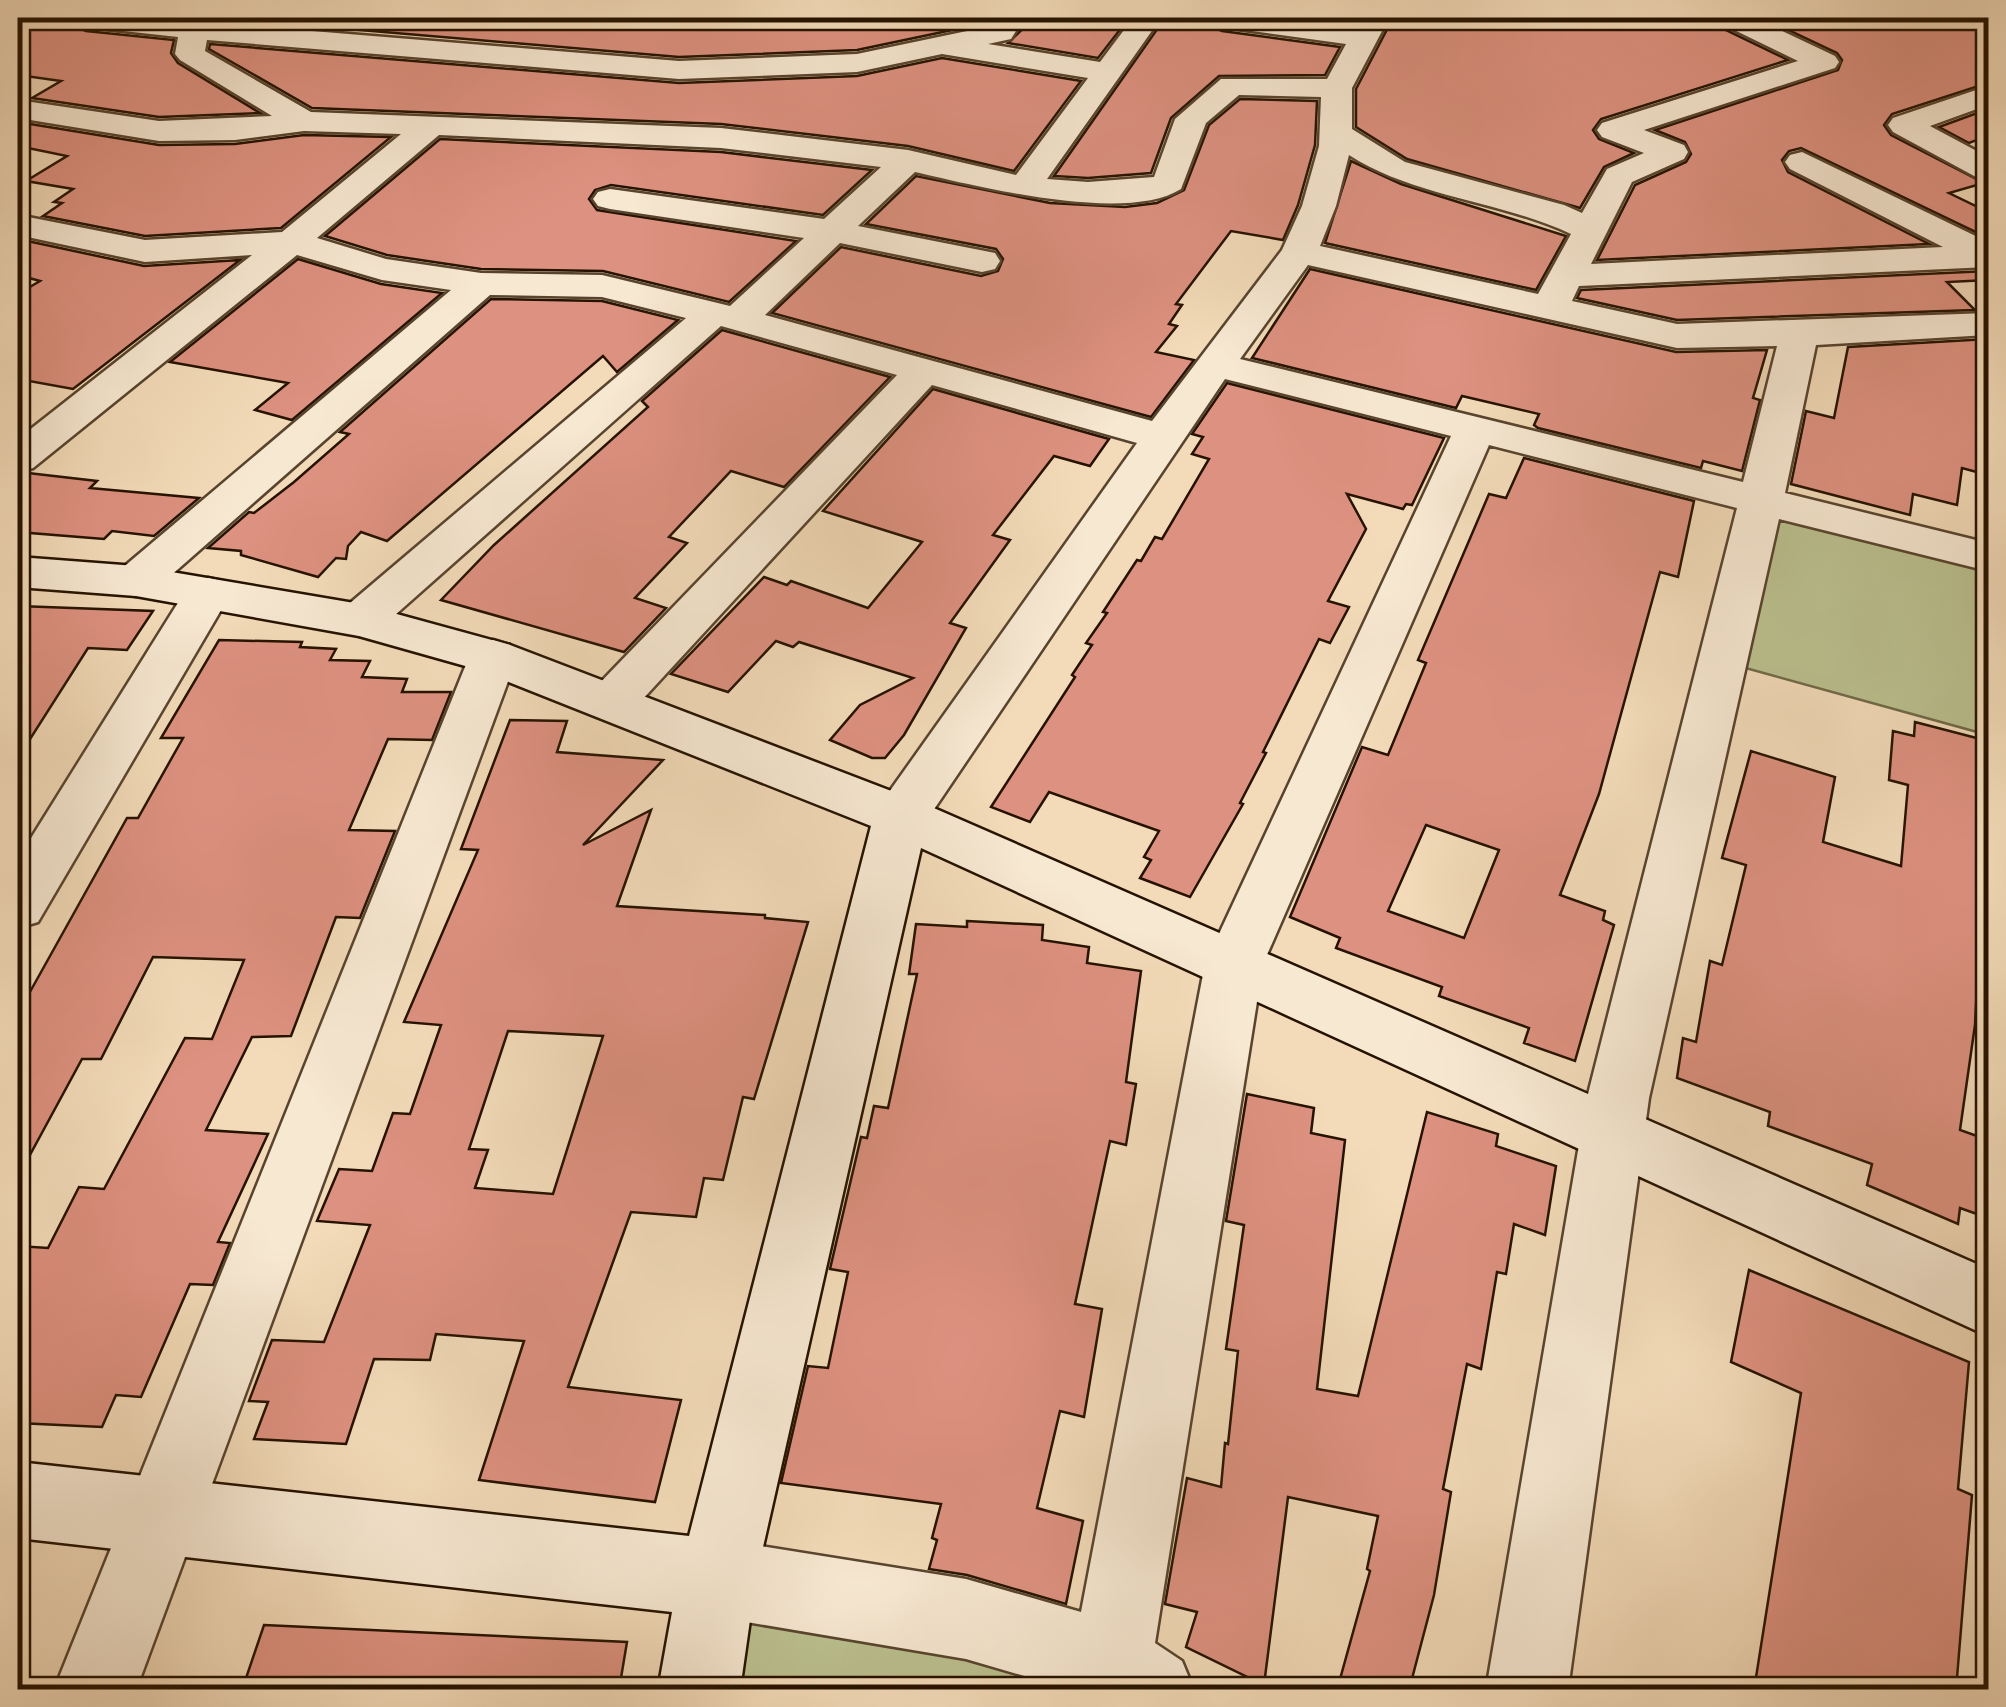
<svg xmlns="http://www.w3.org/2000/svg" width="2006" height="1707" font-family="Cardo,serif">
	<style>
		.green { fill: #bbc08f; stroke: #706948; stroke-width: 2.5 }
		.building { fill: #dd9180; stroke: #251200; stroke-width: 2.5; fill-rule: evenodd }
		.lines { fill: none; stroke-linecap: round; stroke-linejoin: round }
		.street-casing { stroke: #58442e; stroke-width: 5 }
		.secondary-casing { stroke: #251200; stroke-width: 5 }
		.street { fill: #f7e8d2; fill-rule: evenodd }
		.secondary { fill: #f7e8d2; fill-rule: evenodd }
	</style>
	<rect width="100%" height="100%" fill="#f3dbb9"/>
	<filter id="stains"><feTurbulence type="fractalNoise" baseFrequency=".002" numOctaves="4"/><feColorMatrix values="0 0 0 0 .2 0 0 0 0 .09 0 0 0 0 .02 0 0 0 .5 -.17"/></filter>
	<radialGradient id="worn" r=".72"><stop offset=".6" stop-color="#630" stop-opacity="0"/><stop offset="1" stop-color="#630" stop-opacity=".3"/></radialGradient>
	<g class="green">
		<polygon points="1759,500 1988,557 1988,735 1724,662"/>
		<polygon points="717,1578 1153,1690 699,1690"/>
	</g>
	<g class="building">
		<polygon points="18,18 69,18 74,26 86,31 174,40 171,53 178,63 260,113 159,117 32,98 61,81 18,75"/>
		<polygon points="220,18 391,18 457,23 462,18 929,18 931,26 963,20 971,26 857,50 679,57"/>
		<polygon points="1034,18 1082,23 1085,18 1129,18 1098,58 1008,43"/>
		<polygon points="1165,18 1205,18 1210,26 1222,31 1340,47 1325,75 1219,76 1171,118 1151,173 1088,178 1054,176"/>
		<polygon points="1393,18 1720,18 1724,29 1788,60 1601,119 1593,130 1599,139 1634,153 1604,167 1580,208 1407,159 1356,127 1356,89"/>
		<polygon points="1770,18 1988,18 1988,83 1892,114 1884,125 1891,135 1984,183 1949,193 1988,212 1988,238 1801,148 1789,151 1782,160 1788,172 1929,244 1597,260 1635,185 1686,162 1691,154 1685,142 1655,130 1838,70 1842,60 1837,53 1769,21"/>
		<polygon points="210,44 679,83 857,76 942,58 1081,81 1014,171 908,146 721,124 312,108 209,49"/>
		<polygon points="1240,99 1317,101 1315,145 1298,205 1283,240 1231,231 1176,304 1182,305 1169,324 1177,326 1156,352 1194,360 1151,417 772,313 841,247 981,276 998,271 1003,259 996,249 866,224 916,176 1050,203 1125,207 1157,203 1184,190 1209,125"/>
		<polygon points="1988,109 1988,136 1969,143 1939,127"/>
		<polygon points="18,122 159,145 235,144 304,135 391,137 281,228 145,236 43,216 62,203 54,202 73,189 26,181 67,156 18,146"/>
		<polygon points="440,139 721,152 872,170 823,215 611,185 595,190 589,199 597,210 796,241 729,302 603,271 481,269 387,255 325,236"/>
		<polygon points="1351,161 1401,184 1566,236 1536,290 1325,243"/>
		<polygon points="18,239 144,266 240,260 73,389 18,379 18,294 40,281 18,275"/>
		<polygon points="298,259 381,284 442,293 292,420 255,410 288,383 170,362"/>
		<polygon points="1310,269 1676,352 1767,350 1753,398 1760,400 1742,471 1703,461 1701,468 1538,428 1534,425 1539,414 1462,396 1456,408 1252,358"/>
		<polygon points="1988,271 1988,280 1947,282 1975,310 1677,320 1577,298 1581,290"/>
		<polygon points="491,299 602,301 678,320 617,372 603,356 387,541 361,532 348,546 346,559 336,558 318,577 241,555 241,551 208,548 249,512 254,513 294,482 349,434 340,432"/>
		<polygon points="722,330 890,377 784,487 731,471 669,537 687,543 635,598 666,608 624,652 441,600 494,545 648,407 642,401"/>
		<polygon points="1988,339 1988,475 1962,468 1957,505 1913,494 1910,515 1791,484 1806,411 1834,418 1848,347"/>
		<polygon points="1227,383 1444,438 1412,505 1406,504 1403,509 1347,494 1366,529 1328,601 1349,607 1330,643 1319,639 1263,752 1266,753 1240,803 1243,804 1190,897 1140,878 1151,860 1144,857 1159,831 1049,792 1030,822 991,807 1075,677 1072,675 1092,645 1086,643 1107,613 1103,612 1137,560 1141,561 1155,537 1162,539 1209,459 1192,454 1203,437 1192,434"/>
		<polygon points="933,389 1109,439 1090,466 1054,456 993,535 1010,540 950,623 966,628 904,735 885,758 872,758 830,740 860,705 913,678 799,642 793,647 776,641 728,692 671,674 764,577 787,585 791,581 868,608 922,542 823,511"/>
		<path d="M1524,458L1694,501L1678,577L1660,572L1599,794L1560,895L1605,911L1603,920L1614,925L1575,1061L1524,1043L1529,1028L1439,996L1442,987L1336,948L1340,938L1290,917L1362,747L1388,755L1426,663L1418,660L1489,494L1506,498ZM1426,825L1499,850L1464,938L1388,911Z"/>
		<polygon points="28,473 97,481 90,488 199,498 154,536 112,531 104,539 18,532 18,475"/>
		<polygon points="18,606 153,611 127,650 88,648 18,758"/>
		<polygon points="219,640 302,642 300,647 336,649 330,660 370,661 362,677 407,679 402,692 451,692 432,740 388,739 349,830 395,831 360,918 336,917 291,1036 252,1037 206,1130 268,1134 218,1242 230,1243 213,1285 190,1284 141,1397 116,1395 102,1427 18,1423 18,1246 48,1248 79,1187 104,1189 185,1038 212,1039 244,960 153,957 101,1059 82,1059 18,1177 18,998 26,999 127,818 138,818 183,738 161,738"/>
		<path d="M510,720L567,721L557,752L663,760L583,845L651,810L617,906L765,915V918L808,922L754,1099L743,1097L723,1180L704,1178L696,1217L631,1212L568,1387L681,1400L655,1502L479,1480L524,1341L436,1334L430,1360L374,1359L346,1444L254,1439L268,1402L249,1401L272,1340L324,1342L370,1225L317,1221L339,1169L372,1171L393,1113L410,1114L441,1025L404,1022L478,850L461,849ZM508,1031L603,1036L553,1194L475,1188L488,1150L469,1149Z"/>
		<polygon points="1915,722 1988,741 1988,872 1982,945 1979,944 1975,1025 1960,1130 1988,1140 1988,1218 1960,1208 1958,1224 1867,1185 1872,1164 1768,1126 1770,1112 1677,1078 1683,1038 1696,1042 1710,961 1722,965 1746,865 1722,858 1751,751 1835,777 1823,842 1901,866 1908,785 1889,780 1893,731 1914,736"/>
		<polygon points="967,921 1043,925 1042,940 1089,947 1087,963 1141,971 1126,1082 1136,1084 1126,1145 1110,1141 1075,1304 1102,1309 1084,1417 1060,1411 1037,1508 1083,1521 1066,1604 967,1575 929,1569 937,1540 932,1538 941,1504 781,1483 808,1366 828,1368 848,1272 830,1269 861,1137 867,1138 874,1106 888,1108 917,974 909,974 916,924 967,927"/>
		<polygon points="1247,1094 1314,1108 1311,1133 1345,1140 1317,1389 1358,1396 1427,1112 1498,1134 1496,1146 1556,1166 1545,1235 1514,1224 1506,1274 1497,1272 1481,1369 1467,1364 1443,1489 1451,1492 1434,1595 1409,1690 1337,1690 1370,1571 1367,1569 1378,1516 1288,1497 1264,1685 1186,1647 1197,1612 1165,1604 1187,1478 1221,1487 1225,1443 1228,1444 1238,1351 1226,1349 1244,1225 1226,1221"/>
		<polygon points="1749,1270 1969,1362 1958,1489 1972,1495 1956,1690 1754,1690 1801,1393 1731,1362"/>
		<polygon points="264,1625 627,1642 619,1690 242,1690"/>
	</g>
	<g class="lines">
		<defs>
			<g id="street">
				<path d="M73,18H216L213,23L679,61L857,54L991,26L996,18H1024L1011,39L988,44L1100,62L1133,18H1161L1047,179L1088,182L1154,177L1175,119L1221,79H1327L1346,44L1223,27L1213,24L1209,18H1281L1355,28L1361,18H1389L1352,88V129L1405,162L1564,205L1582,213L1607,169L1644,153L1602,137L1597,130L1602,123L1798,61L1726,26L1723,18H1766L1763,22L1835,56L1839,62L1835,68L1644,130L1684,145L1688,152L1684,159L1632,182L1591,264L1943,247L1790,169L1785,162L1790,155L1802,152L1988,242V267L1579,286L1572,301L1677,324L1988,313V335L1816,345L1785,493L1988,543V571L1779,519L1649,1098L1568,1690H1486L1587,1098L1737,508L1489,445L1263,964L1155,1643L1182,1661L1194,1690H1072L966,1659L717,1617L689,1606L678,1578L689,1550L717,1539L966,1579L1081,1612L1205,964L1451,436L1225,379L920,830L901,836L882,830L874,816L882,802L1137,443L932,385L629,714L611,720L593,714L586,702L593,690L897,375L721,326L377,631L360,636L343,631L336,620L343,609L686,318L602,297L490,295L152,592L136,596L120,592L113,581L120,570L451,290L382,280L297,255L33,468L18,472V439L252,255L145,262L18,235V215L145,240L282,232L401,134L304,131L235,140L159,141L18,118V100L159,121L272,116L180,60L175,54L178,37L87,27L77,24ZM207,40L679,79L857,72L942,54L1088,78L1016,175L908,150L721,128L311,112L205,51ZM1239,95L1321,97L1319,146L1302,206L1282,250L1152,421L765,315L840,243L982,272L995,269L1000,261L995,253L858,226L915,172C976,186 1126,224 1181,189L1206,123ZM439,135L721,148L881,167L824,219L610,189L598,192L593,199L598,206L610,209L804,238L730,306L602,275L481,273L386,259L317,238ZM1349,155C1416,198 1499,200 1571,234L1538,294L1320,246L1336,206ZM1308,265L1677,348L1777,346L1743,482L1240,359Z"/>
				<polygon points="1988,86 1988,105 1930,126 1988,157 1988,180 1976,177 1893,132 1888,125 1893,118"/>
				<polygon points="208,578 225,582 231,593 38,922 18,928 18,859 191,582"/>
				<polygon points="493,640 510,645 517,657 136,1690 54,1690 469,657 476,645"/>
			</g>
			<polygon id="secondary" points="18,557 136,566 360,604 510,645 920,802 1988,1269 1988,1336 921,848 756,1578 740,1690 658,1690 672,1612 18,1538 18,1462 689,1536 871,826 476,669 359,636 136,596 18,587"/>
		</defs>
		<use href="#street" class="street-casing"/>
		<use href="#secondary" class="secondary-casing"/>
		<use href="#street" class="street"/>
		<use href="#secondary" class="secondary"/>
	</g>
	<rect width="2006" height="1707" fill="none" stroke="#f3dbb9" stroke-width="60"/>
	<rect x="20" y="20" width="1966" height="1667" fill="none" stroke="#251200" stroke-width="5"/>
	<rect x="30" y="30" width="1946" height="1647" fill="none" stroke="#251200" stroke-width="2.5"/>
	<rect width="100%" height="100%" filter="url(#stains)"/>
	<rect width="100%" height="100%" fill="url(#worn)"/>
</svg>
